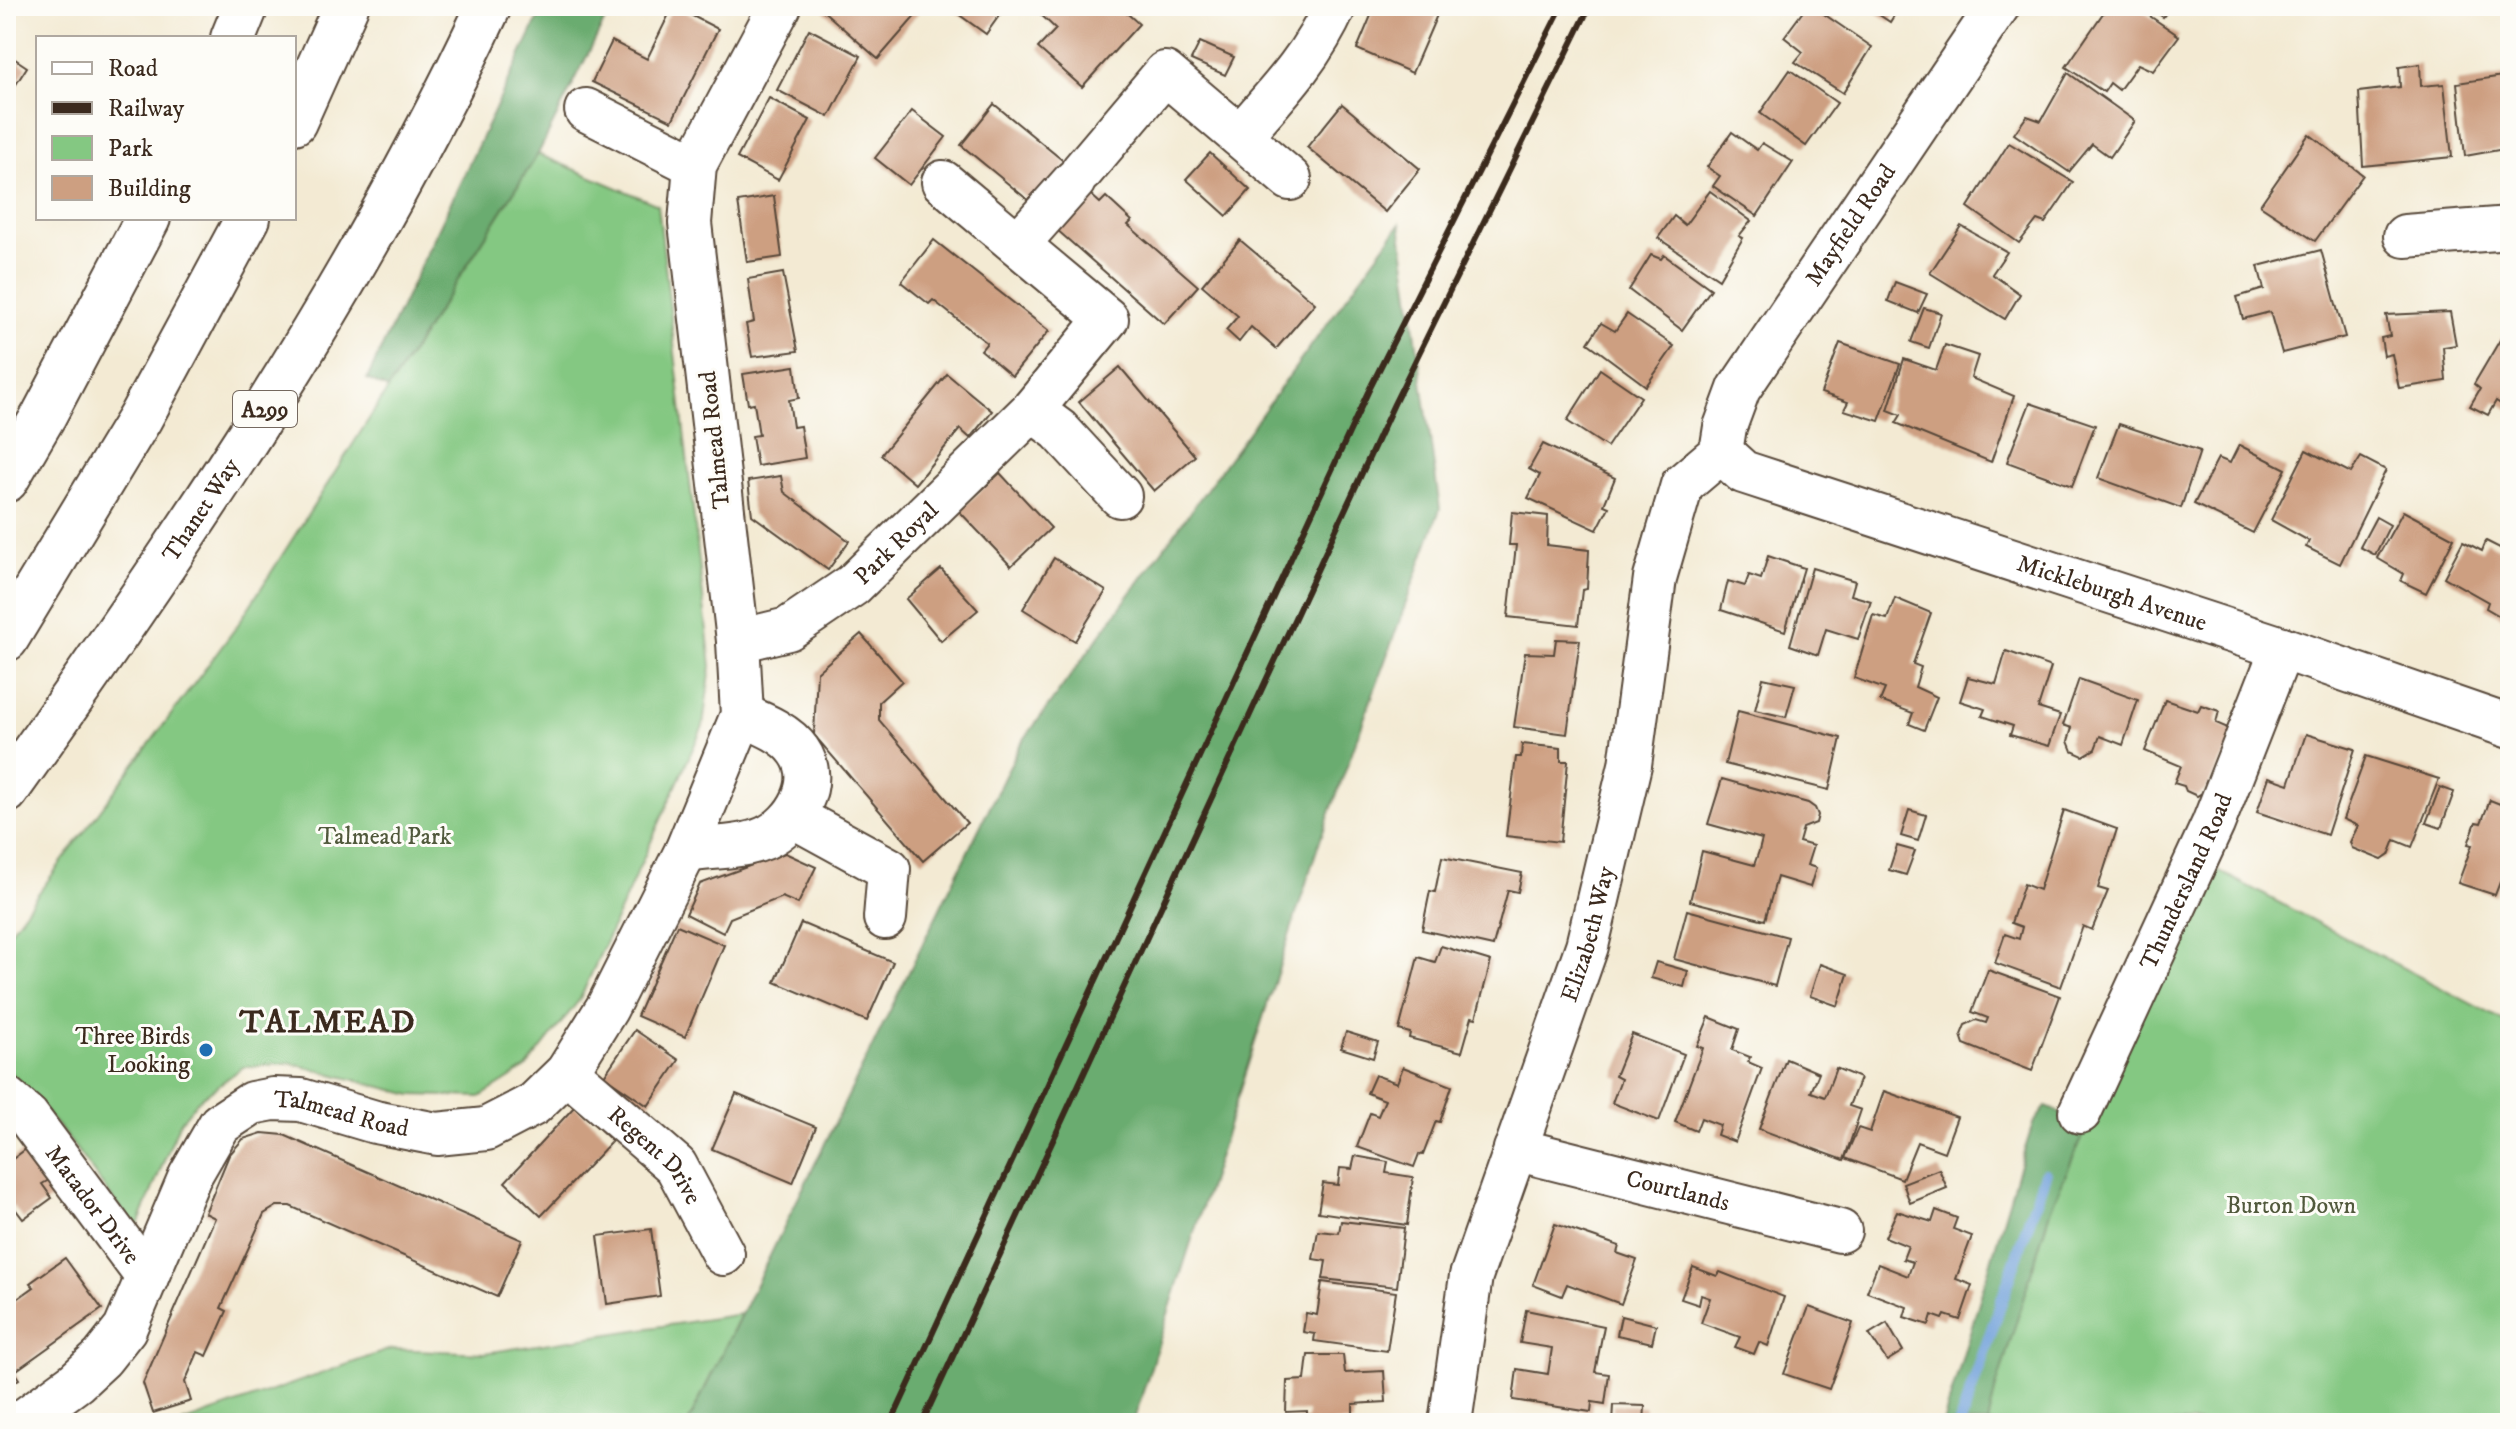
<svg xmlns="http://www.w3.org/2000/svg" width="2516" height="1429" font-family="'IM FELL DW Pica',serif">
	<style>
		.green { fill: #84c882; stroke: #607950; stroke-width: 2 }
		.forest { fill: #6bac70; stroke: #536b47; stroke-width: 2 }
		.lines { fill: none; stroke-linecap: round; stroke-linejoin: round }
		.stream { stroke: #71a1da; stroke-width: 12 }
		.building { fill: #cd9f81 }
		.minor-casing { stroke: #574739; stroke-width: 46 }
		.trunk-casing { stroke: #574739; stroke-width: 48 }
		.minor { stroke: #fff; stroke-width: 42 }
		.trunk { stroke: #fff; stroke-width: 44 }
		.rail { stroke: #3b2a1e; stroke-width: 6 }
		.poi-dot { fill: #1f6fb2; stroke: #fdfcf7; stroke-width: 3 }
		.labels { text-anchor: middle; stroke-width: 6; stroke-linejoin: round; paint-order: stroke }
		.shield { fill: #fdfcf7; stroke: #75695f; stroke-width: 2 }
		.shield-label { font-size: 22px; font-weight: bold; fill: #3b2a1e }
		.street-label { font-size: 24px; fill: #3b2a1e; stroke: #fdfcf7 }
		.park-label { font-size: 24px; fill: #51593c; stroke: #fdfcf7 }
		.poi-label { font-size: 24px; fill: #3b2a1e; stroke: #fdfcf7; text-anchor: end }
		.district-label { font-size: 32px; font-weight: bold; letter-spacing: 2px; fill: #3b2a1e; stroke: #fdfcf7 }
	</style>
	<rect width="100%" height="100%" fill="#fdfcf7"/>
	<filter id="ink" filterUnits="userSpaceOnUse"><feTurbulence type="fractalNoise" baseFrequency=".0125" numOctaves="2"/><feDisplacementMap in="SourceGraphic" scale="16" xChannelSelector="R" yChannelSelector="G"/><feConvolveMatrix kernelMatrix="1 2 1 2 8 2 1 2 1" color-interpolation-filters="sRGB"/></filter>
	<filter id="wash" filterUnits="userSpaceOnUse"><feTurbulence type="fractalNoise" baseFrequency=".006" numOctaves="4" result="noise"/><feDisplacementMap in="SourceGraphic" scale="32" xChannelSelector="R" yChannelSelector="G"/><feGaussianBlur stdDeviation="1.8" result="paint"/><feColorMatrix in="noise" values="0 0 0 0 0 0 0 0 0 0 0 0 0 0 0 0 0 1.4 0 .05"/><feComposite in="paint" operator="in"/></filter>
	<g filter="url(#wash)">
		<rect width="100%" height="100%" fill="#f3ead3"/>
		<g class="green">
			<polygon points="538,154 658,205 711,666 703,726 580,999 526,1068 480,1097 412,1095 290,1063 243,1067 197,1101 179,1124 136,1230 67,1137 6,1067 6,937 237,626"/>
			<polygon points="2211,867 2510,1024 2510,1423 1944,1423"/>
			<polygon points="741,1314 688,1423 182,1423 391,1349 485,1353"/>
		</g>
		<g class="forest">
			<polygon points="544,6 612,6 538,154 388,389 367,379"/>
			<polygon points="1400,224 1440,509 1317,849 1133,1423 688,1423 1020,745"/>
			<polygon points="2046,1107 2088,1123 2051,1208 1995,1391 1988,1423 1943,1423 2016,1177 2033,1124"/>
		</g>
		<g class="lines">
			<polyline class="stream" points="1960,1423 2045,1174"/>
		</g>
		<g id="blocks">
			<g class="building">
				<polygon points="673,6 718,29 672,121 592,82 612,41 647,59"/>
				<polygon points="822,6 924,6 878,59 820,8"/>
				<polygon points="958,6 1006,6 986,34 954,11"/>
				<polygon points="1041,6 1119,6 1139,24 1082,87 1038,48 1056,29 1037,11"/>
				<polygon points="1375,6 1416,6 1437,15 1412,73 1357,49"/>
				<polygon points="1807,6 1812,6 1872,47 1843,93 1795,62 1803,52 1784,37"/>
				<polygon points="1866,6 1900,6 1890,22"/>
				<polygon points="2108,6 2135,6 2179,36 2153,71 2138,64 2119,90 2110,83 2104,92 2066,67"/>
				<polygon points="2148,6 2171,6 2163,17"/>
				<polygon points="809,29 861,56 829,117 777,90"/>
				<polygon points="1200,42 1234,57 1225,75 1191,60"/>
				<polygon points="6,53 27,67 6,100"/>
				<polygon points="2420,64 2421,86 2444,84 2452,157 2363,166 2359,92 2400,87 2399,67"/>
				<polygon points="1790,70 1837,103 1806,146 1760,113"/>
				<polygon points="2068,73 2135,121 2110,157 2092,144 2069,172 2014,134 2027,116 2041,121"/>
				<polygon points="2510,75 2510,148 2465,156 2457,83"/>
				<polygon points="769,98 810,120 778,180 737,158"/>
				<polygon points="994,104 1067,164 1034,205 961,145"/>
				<polygon points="1342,104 1420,169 1385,212 1307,147"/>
				<polygon points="912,111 946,137 909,185 875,158"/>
				<polygon points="1732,132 1757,150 1762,143 1793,162 1757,216 1713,186 1720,176 1707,167"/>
				<polygon points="2309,134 2363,175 2315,241 2260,205"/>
				<polygon points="2009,143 2073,182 2045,223 2037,220 2019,243 1968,207"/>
				<polygon points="1210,153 1250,190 1227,216 1186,179"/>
				<polygon points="1710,191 1751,221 1739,236 1743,238 1719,279 1658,238 1674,216 1685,225"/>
				<polygon points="1089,193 1100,203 1106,197 1132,221 1128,225 1198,286 1164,324 1056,229"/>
				<polygon points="774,196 782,257 747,262 738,202"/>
				<polygon points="1961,226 2007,252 1992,274 2020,294 2005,319 1930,273"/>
				<polygon points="934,240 1049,331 1012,376 981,350 987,343 933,300 929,304 901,282"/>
				<polygon points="1240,240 1315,303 1276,349 1251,327 1239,342 1226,330 1238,316 1202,285"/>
				<polygon points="2321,250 2345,337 2282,353 2270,312 2243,319 2237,297 2264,289 2258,266"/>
				<polygon points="1651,255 1661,259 1664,255 1711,289 1682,330 1629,290"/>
				<polygon points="783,273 798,351 752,357 746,324 754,322 748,279"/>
				<polygon points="1895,282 1927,294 1918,313 1888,301"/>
				<polygon points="1924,308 1941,313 1929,348 1911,342"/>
				<polygon points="2450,312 2456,345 2443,347 2446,381 2399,388 2392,354 2384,356 2381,338 2390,336 2386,315"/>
				<polygon points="1627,314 1674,346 1646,386 1588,343 1601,323 1615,331"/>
				<polygon points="2510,323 2510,410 2496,401 2488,415 2470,406 2480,389 2474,384"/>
				<polygon points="1840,343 1900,364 1879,421 1844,410 1848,402 1821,393"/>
				<polygon points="1945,345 1978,356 1971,378 2014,396 1991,462 1896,423 1901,415 1888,410 1904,359 1936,370"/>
				<polygon points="795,366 799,398 789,400 793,427 800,426 805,458 757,466 752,436 759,435 754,403 748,404 743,374"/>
				<polygon points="1120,367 1195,456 1154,491 1079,402"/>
				<polygon points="1600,369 1641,397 1607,447 1567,421"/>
				<polygon points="947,374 992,411 970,438 960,429 915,484 881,455"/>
				<polygon points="2030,403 2095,425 2072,486 2007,462"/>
				<polygon points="2119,424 2200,451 2181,508 2098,478"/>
				<polygon points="1543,444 1615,478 1604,505 1609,507 1597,530 1528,498 1540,475 1529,469"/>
				<polygon points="2239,445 2286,469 2253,533 2194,504 2218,458 2230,463"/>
				<polygon points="2306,450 2351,473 2361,457 2386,470 2340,564 2306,547 2309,541 2271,520"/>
				<polygon points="1000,473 1051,528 1011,566 959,511"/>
				<polygon points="781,476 784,492 849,541 828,570 752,515 748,481"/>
				<polygon points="2403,511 2454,538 2426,593 2401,581 2404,574 2377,558"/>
				<polygon points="1512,512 1548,516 1547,545 1589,550 1587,589 1582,590 1578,625 1508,617 1516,545 1509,545"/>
				<polygon points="2376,517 2390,525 2375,555 2360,547"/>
				<polygon points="2463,541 2482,551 2486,541 2510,553 2510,622 2486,608 2488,602 2444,577"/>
				<polygon points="1768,556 1804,568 1785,631 1721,610 1728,581 1745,586 1749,575 1761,579"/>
				<polygon points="1054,558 1106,591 1075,641 1023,609"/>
				<polygon points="1812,568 1855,581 1851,595 1871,601 1858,639 1826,629 1818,655 1790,645"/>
				<polygon points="941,569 978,610 941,641 906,599"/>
				<polygon points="1895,598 1931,613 1913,664 1921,667 1915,687 1937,697 1924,730 1909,724 1913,713 1880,701 1885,689 1854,678 1873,615 1887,619"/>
				<polygon points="861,634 902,681 879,702 879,720 967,823 923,861 814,735 817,672"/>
				<polygon points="1556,639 1580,640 1567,734 1514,727 1525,653 1554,654"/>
				<polygon points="2006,651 2051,667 2038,708 2060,715 2049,746 2010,735 2013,726 1982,716 1985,709 1960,701 1968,677 1996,684"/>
				<polygon points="1763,678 1795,685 1786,717 1755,710"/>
				<polygon points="2079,679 2138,700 2123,745 2100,736 2095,749 2083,756 2072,751 2068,741 2072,728 2063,725"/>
				<polygon points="2165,700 2198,711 2201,705 2219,711 2216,723 2237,732 2205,791 2197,796 2186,791 2184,786 2174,783 2181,766 2145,751"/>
				<polygon points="1738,711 1841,738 1829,790 1725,764"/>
				<polygon points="2306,734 2355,749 2327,835 2257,812 2269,777 2289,784"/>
				<polygon points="1522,744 1561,748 1561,761 1568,761 1560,842 1506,836 1516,757 1521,757"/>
				<polygon points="2366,756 2439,779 2412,847 2395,840 2389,855 2382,860 2352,848 2350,842 2358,826 2343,819"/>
				<polygon points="1722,779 1808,803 1815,808 1818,815 1816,823 1803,828 1799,842 1813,846 1807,865 1816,868 1810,887 1777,877 1765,920 1690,901 1702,851 1754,865 1759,851 1762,839 1708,824"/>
				<polygon points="2440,787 2454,792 2441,828 2426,823"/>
				<polygon points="2490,800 2510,808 2510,856 2495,895 2458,883 2472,845 2468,844 2476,822 2481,823"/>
				<polygon points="1909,810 1926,815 1918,841 1901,836"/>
				<polygon points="2064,810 2117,829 2098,888 2108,891 2092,930 2083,926 2061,987 1995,963 2005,934 2019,939 2022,927 2011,923 2024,884 2039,890"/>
				<polygon points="1897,846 1915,851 1906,875 1889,870"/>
				<polygon points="785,853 816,867 798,904 782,897 730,918 723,933 686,914 700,884"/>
				<polygon points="1442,857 1522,873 1518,892 1508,890 1493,946 1422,930 1430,891 1435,892"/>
				<polygon points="1687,910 1788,937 1775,986 1674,959"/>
				<polygon points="801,923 893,962 867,1021 775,982"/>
				<polygon points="677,925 724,945 685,1037 637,1016"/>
				<polygon points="1441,946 1491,961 1476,1018 1472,1017 1462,1052 1409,1038 1410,1033 1399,1030 1418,957 1435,962"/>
				<polygon points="1656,962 1688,971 1684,987 1651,978"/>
				<polygon points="1820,964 1848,974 1838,1006 1810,996"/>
				<polygon points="1988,970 2060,996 2032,1071 1964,1044 1961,1035 1965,1025 1976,1020 1986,1023 1988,1018 1972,1012"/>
				<polygon points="1709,1017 1739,1029 1732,1050 1750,1057 1748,1062 1762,1068 1735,1142 1717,1135 1720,1125 1701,1118 1696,1131 1675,1122 1703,1048 1697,1046"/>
				<polygon points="635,1030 679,1060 648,1106 604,1076"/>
				<polygon points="1346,1032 1378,1042 1373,1058 1341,1048"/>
				<polygon points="1632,1034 1684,1054 1659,1121 1612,1103 1621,1079 1615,1076"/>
				<polygon points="1786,1059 1819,1073 1811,1092 1825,1097 1836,1068 1860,1078 1849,1106 1861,1110 1844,1160 1759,1129"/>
				<polygon points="1403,1067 1452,1086 1440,1122 1436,1121 1423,1155 1419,1154 1414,1167 1357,1147 1370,1113 1378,1116 1385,1100 1367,1093 1375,1075 1397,1083"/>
				<polygon points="1884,1091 1957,1117 1944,1152 1917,1142 1902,1179 1845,1158 1858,1128 1870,1132"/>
				<polygon points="736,1094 816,1127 793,1183 712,1149"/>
				<polygon points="575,1106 612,1141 541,1216 505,1182"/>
				<polygon points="262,1133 284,1135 522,1240 497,1297 290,1206 277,1206 264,1214 221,1308 227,1311 207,1356 198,1352 185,1382 191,1401 153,1413 143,1383 215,1218 205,1213 229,1155 243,1139"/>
				<polygon points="26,1149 49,1180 42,1184 52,1198 23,1219 13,1206 9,1210 6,1206 6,1164"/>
				<polygon points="1355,1156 1388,1162 1386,1173 1413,1177 1407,1225 1318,1212 1323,1183 1338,1185 1340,1168 1352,1169"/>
				<polygon points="1939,1169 1947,1188 1910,1203 1903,1183"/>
				<polygon points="1936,1210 1957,1218 1953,1229 1972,1236 1956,1279 1972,1285 1960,1320 1945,1315 1943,1319 1932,1315 1929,1325 1904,1317 1907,1307 1867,1292 1878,1264 1908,1276 1913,1262 1903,1259 1908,1246 1885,1237 1897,1211 1932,1222"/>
				<polygon points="1341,1221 1404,1228 1397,1287 1323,1279 1326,1261 1313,1259 1318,1231 1339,1233"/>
				<polygon points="1555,1224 1619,1246 1617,1253 1637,1260 1621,1304 1567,1284 1562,1296 1533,1285"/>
				<polygon points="651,1229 660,1296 607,1304 598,1236"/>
				<polygon points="65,1258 102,1309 14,1372 19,1379 6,1388 6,1307 34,1287 30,1283"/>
				<polygon points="1693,1267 1717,1276 1720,1272 1784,1297 1768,1346 1759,1342 1754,1354 1735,1347 1740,1337 1701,1323 1710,1298 1701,1295 1699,1305 1681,1299"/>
				<polygon points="1322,1282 1396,1292 1387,1351 1314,1341 1315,1334 1303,1332 1306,1313 1317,1315"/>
				<polygon points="1809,1307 1853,1323 1829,1389 1784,1374"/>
				<polygon points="1526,1310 1604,1326 1595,1372 1609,1374 1605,1404 1592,1402 1591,1412 1513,1400 1517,1369 1548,1374 1552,1348 1520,1343"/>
				<polygon points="1621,1316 1656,1325 1652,1343 1617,1335"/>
				<polygon points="1887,1323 1903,1351 1887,1361 1869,1334"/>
				<polygon points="1308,1355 1343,1355 1345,1373 1384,1371 1386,1402 1353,1404 1353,1423 1287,1423 1287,1420 1307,1419 1307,1411 1286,1412 1287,1381 1305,1380"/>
				<polygon points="1613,1405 1645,1406 1644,1423 1612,1423"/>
			</g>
		</g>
	</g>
	<g filter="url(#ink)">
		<use href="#blocks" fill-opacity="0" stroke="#574739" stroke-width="2"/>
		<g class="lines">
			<defs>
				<g id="minor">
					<polyline points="586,110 695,165"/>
					<path d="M1240,136C1277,94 1312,58 1335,6"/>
					<polyline points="1082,171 1165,73 1290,179"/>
					<polyline points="2405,236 2510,228"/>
					<polyline points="1018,244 1074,181"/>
					<polyline points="1032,410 1059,430 1120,496"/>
					<path id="s1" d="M1721,452L1743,472L2282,648L2510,727"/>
					<path id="s2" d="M1721,452L1725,427L1739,389L1998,6"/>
					<path id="s3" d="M738,641L788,629L853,585L1032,410L1107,319L943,182"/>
					<polyline points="794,817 889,869 885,918"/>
					<path d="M686,851C711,847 742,848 765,838C796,824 821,782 799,751C787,733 761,723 742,715"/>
					<path id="s4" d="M567,1072L676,1166L723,1254"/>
					<path id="s5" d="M6,1098L28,1117L147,1277"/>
					<path id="s6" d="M2080,1112L2213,824L2282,648"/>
					<path id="s7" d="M1515,1149L1840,1231"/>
					<path id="s8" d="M20,1423L76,1382L102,1358L125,1329L190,1176L220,1124L252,1103L273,1099L301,1100L375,1122L437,1134L486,1129L534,1104L567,1072L607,1008L686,851L742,715L738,641L690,223L695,165L780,6"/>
					<path id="s9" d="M1450,1423L1471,1276L1587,946L1630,765L1655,578L1682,485L1721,452"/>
				</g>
				<g id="trunk">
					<polyline points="233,38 246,6"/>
					<polyline points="294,122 346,6"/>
					<polyline points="6,480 44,415 148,218"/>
					<polyline points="6,639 140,418 248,218"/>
					<path id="s10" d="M6,791C184,542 359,284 489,6"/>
				</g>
			</defs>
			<use href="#minor" class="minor-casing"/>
			<use href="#trunk" class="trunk-casing"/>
			<use href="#minor" class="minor"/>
			<use href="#trunk" class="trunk"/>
			<g class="rail">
				<polyline points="891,1423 1368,392 1562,6"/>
				<polyline points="922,1423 1394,404 1590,6"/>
			</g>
		</g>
	</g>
	<circle class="poi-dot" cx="206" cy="1050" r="8"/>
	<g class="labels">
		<rect class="shield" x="233" y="391" width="64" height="36" rx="6"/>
		<g class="shield-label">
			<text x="265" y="417">A299</text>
		</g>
		<g class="street-label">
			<text dy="8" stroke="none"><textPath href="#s2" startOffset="264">Mayfield Road</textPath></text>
			<text transform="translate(714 440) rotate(-96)" y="8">Talmead Road</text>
			<text dy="8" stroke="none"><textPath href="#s10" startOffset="342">Thanet Way</textPath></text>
			<text dy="8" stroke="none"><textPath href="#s3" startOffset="190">Park Royal</textPath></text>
			<text dy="8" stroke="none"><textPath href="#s1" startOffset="418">Mickleburgh Avenue</textPath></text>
			<text dy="8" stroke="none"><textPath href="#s6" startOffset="254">Thundersland Road</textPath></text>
			<text dy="8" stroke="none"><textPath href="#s9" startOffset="510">Elizabeth Way</textPath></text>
			<text dy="8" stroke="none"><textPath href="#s8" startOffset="498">Talmead Road</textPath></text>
			<text dy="8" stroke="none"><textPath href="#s4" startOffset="122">Regent Drive</textPath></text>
			<text dy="8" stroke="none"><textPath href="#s7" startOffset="168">Courtlands</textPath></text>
			<text dy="8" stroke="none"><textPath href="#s5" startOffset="138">Matador Drive</textPath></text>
		</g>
		<g class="park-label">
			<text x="385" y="844">Talmead Park</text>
			<text x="2291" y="1213">Burton Down</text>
		</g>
		<g class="poi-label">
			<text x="190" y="1044">Three Birds<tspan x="190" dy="28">Looking</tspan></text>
		</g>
		<g class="district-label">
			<text x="328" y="1032">TALMEAD</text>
		</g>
	</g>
	<rect width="2516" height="1429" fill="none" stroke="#fdfcf7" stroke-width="32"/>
	<rect x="36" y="36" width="260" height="184" fill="#fdfcf7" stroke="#afa8a0" stroke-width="2"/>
	<rect x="52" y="62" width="40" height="12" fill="#ffffff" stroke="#afa8a0" stroke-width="2"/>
	<text x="108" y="76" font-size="24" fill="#3b2a1e">Road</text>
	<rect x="52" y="102" width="40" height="12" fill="#3b2a1e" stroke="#afa8a0" stroke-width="2"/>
	<text x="108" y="116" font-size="24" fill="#3b2a1e">Railway</text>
	<rect x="52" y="136" width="40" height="24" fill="#84c882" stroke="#afa8a0" stroke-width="2"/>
	<text x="108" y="156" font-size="24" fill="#3b2a1e">Park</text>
	<rect x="52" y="176" width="40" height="24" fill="#cd9f81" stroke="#afa8a0" stroke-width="2"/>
	<text x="108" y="196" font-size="24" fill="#3b2a1e">Building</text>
</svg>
